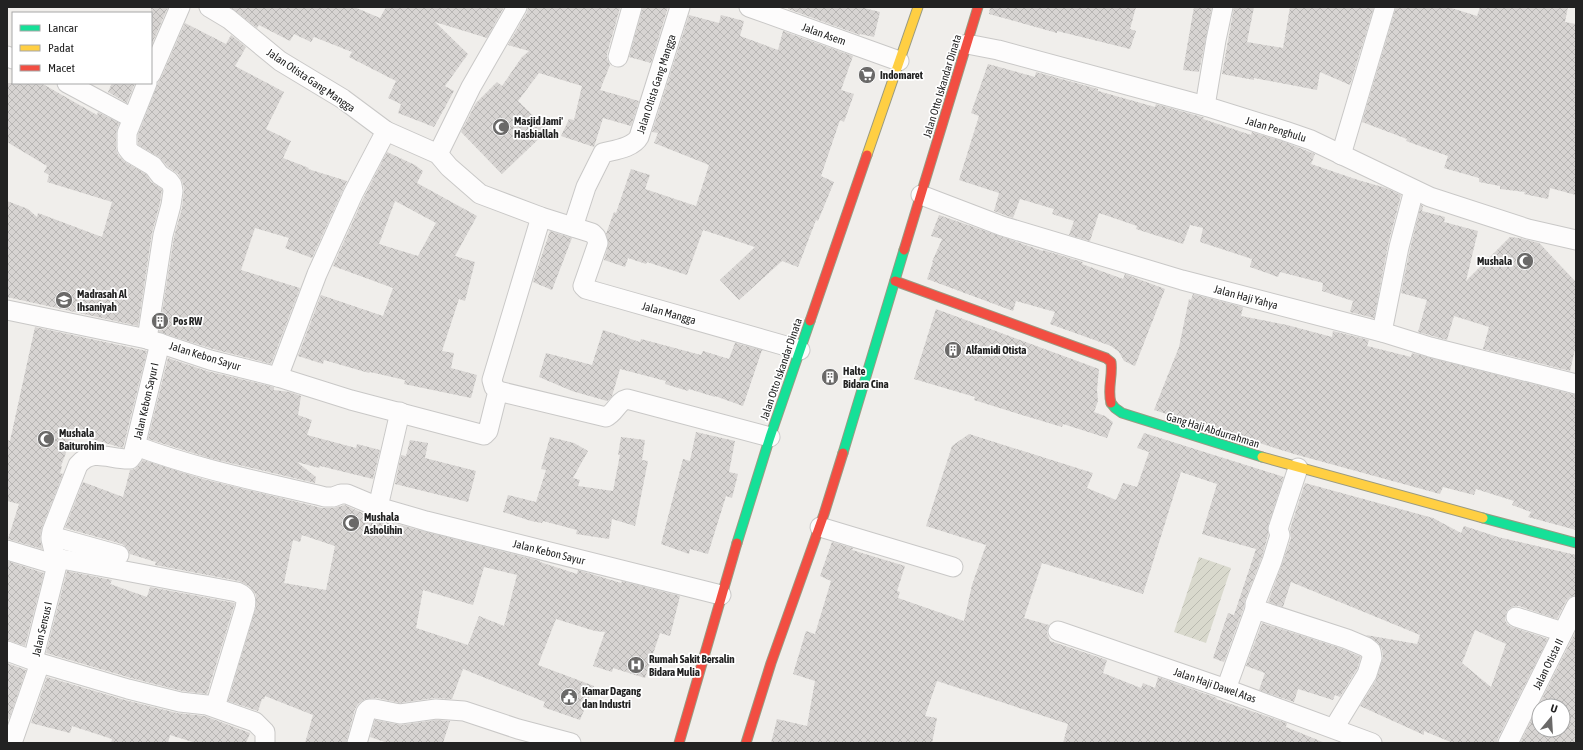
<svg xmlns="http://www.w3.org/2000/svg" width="1583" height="750" font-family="'Asap Condensed',sans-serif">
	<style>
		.construction { fill: url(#construction-furrows) }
		.building { fill: url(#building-cross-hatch); fill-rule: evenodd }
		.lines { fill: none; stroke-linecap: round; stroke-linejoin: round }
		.street-casing { stroke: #c9c8c7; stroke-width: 21 }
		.fast-casing { stroke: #999a82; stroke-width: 11 }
		.slow-casing { stroke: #999a82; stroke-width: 11 }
		.jam-casing { stroke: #999a82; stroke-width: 11 }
		.street { stroke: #fdfcfc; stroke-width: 19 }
		.fast { stroke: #16e098; stroke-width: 9 }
		.slow { stroke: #ffcf43; stroke-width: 9 }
		.jam { stroke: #f24e42; stroke-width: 9 }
		.labels { text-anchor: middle; stroke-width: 3.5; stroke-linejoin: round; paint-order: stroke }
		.street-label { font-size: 11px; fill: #222; stroke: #fff }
		.poi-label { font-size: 11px; font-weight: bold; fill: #222; stroke: #fff; text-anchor: start }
	</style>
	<defs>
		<pattern id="construction-furrows" width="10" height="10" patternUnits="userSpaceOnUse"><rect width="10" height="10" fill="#d9d9cd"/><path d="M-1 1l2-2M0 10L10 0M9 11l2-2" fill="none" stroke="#babab0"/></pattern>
		<pattern id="building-cross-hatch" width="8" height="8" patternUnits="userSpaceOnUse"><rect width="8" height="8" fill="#d7d4d2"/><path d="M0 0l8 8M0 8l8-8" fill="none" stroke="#b8b6b4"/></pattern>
	</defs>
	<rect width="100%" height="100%" fill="#f0eeeb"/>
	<polygon class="construction" points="1199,557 1231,568 1206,643 1174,632"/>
	<g class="building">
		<polygon points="151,7 168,7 151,46"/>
		<polygon points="230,7 354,7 380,18 386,7 504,7 487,38 435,22 468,54 445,86 454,91 434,127 398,113 401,104 388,98 396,81 349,57 352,52 314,37 311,42 294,34 290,41 259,25 257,28"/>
		<polygon points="528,7 620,8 607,54 607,59 610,65 600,90 639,101 631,126 603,118 594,147 561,136 569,119 574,120 582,86 539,73 518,101 548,130 502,174 461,132 476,103 497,82 502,86 522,57 529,51 508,45 527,12"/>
		<polygon points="643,7 668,7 651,63 629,57"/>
		<polygon points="788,7 860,7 880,12 874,37 860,34 860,35 788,9"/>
		<polygon points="990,7 1136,7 1130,29 1136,31 1130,49 1057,31 1057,33 989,14"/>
		<polygon points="1194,7 1212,7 1199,72 1183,70"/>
		<polygon points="1234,7 1254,7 1247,42 1283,48 1290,7 1374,7 1350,85 1320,72 1317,90 1254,78 1254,80 1222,74"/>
		<polygon points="1396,7 1448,7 1477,16 1480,7 1568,7 1565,22 1576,24 1576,195 1550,188 1548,199 1524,194 1525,192 1500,189 1500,186 1479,182 1479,178 1444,168 1448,156 1406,141 1407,139 1362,122"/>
		<polygon points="689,15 719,23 721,15 744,21 740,36 778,50 783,31 853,56 841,90 854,94 844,122 840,120 821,176 834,182 818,221 816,220 798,267 782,261 739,300 720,280 755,247 703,230 687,275 647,262 646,264 628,258 625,267 604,260 608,246 606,234 614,212 616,213 631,169 650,175 645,189 696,206 709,165 654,143 658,133 652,132"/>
		<polygon points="185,23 226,44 231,35 246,47 235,66 284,92 266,129 291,141 283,158 309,168 308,169 347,181 312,258 285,248 289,238 255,228 241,270 300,288 271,364 213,349 159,332 174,237 182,208 184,189 183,183 178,174 168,167 159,157 138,145 138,135 158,83 161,78"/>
		<polygon points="988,64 1035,77 1036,72 1098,89 1098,91 1155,107 1156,104 1202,117 1204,117 1203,119 1251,135 1252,132 1282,141 1315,154 1311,164 1358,180 1386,188 1401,195 1388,245 1374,318 1350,312 1353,301 1322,291 1323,283 1280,272 1278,277 1250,267 1252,259 1200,242 1203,228 1190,225 1183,244 1136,229 1137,226 1099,213 1090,241 1069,235 1074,221 1052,214 1054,209 1020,199 1013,218 994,211 999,193 959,180 979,116 971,113"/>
		<polygon points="7,83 41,83 97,115 98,112 119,123 116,133 116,148 118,155 125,162 146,174 151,182 162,189 160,203 152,233 138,326 7,297 7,201 28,209 37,217 38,213 102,237 112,202 47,182 49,175 44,172 47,166 7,142"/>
		<polygon points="112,83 135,83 127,103 108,92"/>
		<path d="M387,152L415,165L423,171L417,183L477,216L455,256L475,262L465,301L459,299L442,351L454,353L451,368L477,375L471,398L404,384L405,380L370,372L369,373L324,360L323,364L298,356L321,295L383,316L393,288L333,266L363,199ZM395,201L436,223L418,256L379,244Z"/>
		<polygon points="1421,205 1423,206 1422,211 1445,217 1444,222 1478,231 1466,281 1510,237 1519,238 1539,243 1576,282 1576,345 1570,371 1483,349 1489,327 1454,316 1447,340 1418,332 1427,300 1401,293 1410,249"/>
		<polygon points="939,215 1043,251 1043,250 1083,262 1082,264 1123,279 1125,274 1165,289 1135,366 1124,361 1119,352 1111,346 1050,324 1055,312 1016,301 1013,311 927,279 933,262 932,262 942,239 931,236"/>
		<polygon points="550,231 572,238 552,290 533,282"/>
		<polygon points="1193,294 1243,307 1241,316 1287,325 1332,337 1333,331 1369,340 1367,346 1411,357 1412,353 1576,395 1576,530 1528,517 1531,512 1512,505 1514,501 1476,489 1474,495 1443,487 1440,494 1294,454 1154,410 1179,347 1189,299 1191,300"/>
		<polygon points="936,309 1099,369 1097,390 1098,401 1094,412 1105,416 1113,422 1107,438 1063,424 1062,427 1022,415 974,400 975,397 914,379"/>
		<polygon points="35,327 147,351 123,448 73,434 61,466 62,467 60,473 63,474 42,527 40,538 42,549 8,539 19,504 7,501 7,440 10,441"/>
		<polygon points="603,330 640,342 641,339 701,355 703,351 729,359 735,343 762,350 743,406 715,396 715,397 689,389 688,391 665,384 666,381 620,369 612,396 607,401 572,391 539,377 546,353 592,365"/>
		<polygon points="168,358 207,371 274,387 274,390 290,392 301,396 298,415 312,420 307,435 356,448 357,444 380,450 373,479 320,466 319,468 297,462 316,477 315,483 209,458 148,439"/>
		<polygon points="696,432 735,441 729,472 738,474 732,498 726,496 708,554 690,549 689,554 661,544 683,459 690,461"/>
		<polygon points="1144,433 1284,477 1268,526 1268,535 1262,557 1245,600 1244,607 1224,662 1213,658 1228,613 1234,615 1256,549 1202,534 1217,484 1181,472 1143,594 1042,563 1024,618 1049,625 1047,633 1050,641 1107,660 1103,673 1141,688 1143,683 1155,688 1158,677 1217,698 1216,699 1287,723 1286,727 1325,743 1063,743 1068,724 937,681 925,716 937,718 932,743 771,743 777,719 807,726 815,681 793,674 806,631 815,634 831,581 820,576 832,542 853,548 852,550 905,566 897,591 900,592 898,598 964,621 972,585 986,545 926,526 952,446 969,434 1093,473 1087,488 1116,500 1123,483 1137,487 1149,452 1137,448"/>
		<polygon points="550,437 574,443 588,451 573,478 580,480 578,486 613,491 620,455 618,455 621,437 645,440 642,460 648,461 635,526 612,519 609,539 576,534 577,530 543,521 542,523 531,521 503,512 508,495 536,502 546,470 541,469"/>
		<polygon points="410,440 428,443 425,458 476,471 468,502 395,484 401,455 406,456"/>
		<path d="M143,460L203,479L322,508H333L345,505L367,515L372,519L396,524L540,561V562L577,574L578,570L621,583L622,581L680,596L670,636L660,633L645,678L613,668L612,672L593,666L605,632L595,631L556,619L538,665L594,686L580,720L543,707L545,702L463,669L452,699L434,698L400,703L377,698L365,699L358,704L355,709L346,743H305L313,715L265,696L264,699H262L258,711L228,701L256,607V595L250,587L239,581L155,565L156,562L130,554L127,548L122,544L65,528L83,482L123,497L130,470L135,469ZM302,535L335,546L326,590L284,583L293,540L300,542ZM484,567L517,575L504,626L479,616L468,645L416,628L423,590L473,605Z"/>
		<path d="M1305,483L1433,518L1461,533L1464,526L1498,537L1576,555V595L1570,597L1566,601L1557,619L1519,606H1514L1509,609L1506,613L1505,620L1508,625L1512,627L1548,639L1498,738L1497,743H1453L1424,731V735L1360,706L1376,680L1383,657L1382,649L1378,643L1366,635L1417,644L1420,635L1291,582L1283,607L1268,602L1282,564L1291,538L1290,529ZM1475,630L1506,644L1491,687L1462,663Z"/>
		<polygon points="7,561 44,573 25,646 7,640"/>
		<polygon points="67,571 112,580 110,584 147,597 150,587 235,603 207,694 182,691 131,678 46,653"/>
		<polygon points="1262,623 1343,649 1361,657 1357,669 1340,697 1335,695 1333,700 1298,689 1294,702 1259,690 1265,673 1246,666"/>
		<path d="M1576,631V743H1520ZM1539,706H1563V730H1539Z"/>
		<polygon points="7,663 26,670 9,719 7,718"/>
		<polygon points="47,677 125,700 177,713 205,716 250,733 246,743 196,743 170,735 168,743 111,743 112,739 72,726 70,733 31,723"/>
		<polygon points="375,720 401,725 436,720 450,721 443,743 388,743 370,737"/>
	</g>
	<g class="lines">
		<defs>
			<g id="street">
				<polyline points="209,7 229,19 280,61 343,99 386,131 438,154 449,167 480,194 541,217 592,233 596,237 598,243 583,286 586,289 800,350"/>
				<polyline points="749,7 899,61"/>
				<polyline points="967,44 998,50 1205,106 1285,131 1311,140 1430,197 1528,229 1576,240"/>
				<polyline points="7,56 13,59"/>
				<polyline points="618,57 632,7"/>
				<polyline points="151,74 180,7"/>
				<polyline points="67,83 132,118"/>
				<polyline points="147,83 127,133 127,148 131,153 153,166 160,175 169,181 172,185 173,191 171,205 163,235 147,339"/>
				<polyline points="1205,106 1216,40 1223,7"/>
				<polyline points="438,154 471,87 517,7"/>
				<polyline points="1341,155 1385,7"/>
				<polyline points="921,195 1002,226 1182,280 1382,332 1430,347 1576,384"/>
				<path d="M573,227L586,187L603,153C614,150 633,148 639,137L680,7"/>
				<polyline points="7,310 147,339 210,360 278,377 351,400 484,435 488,431 498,391 494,387 492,380 541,217"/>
				<polyline points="1382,332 1399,247 1414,190"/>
				<polyline points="278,377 317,274 353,194 386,131"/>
				<path d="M498,391L606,417C615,413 618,401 627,399L770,437"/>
				<path d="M136,446C197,469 262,482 325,497H333L341,494H347L378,507L426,521L721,595"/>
				<polyline points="378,507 400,412"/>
				<polyline points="820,527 953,567"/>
				<polyline points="51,536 119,555"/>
				<polyline points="7,550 57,565"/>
				<path d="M56,558L237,592C246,596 247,599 245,608L215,707"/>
				<polyline points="1255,609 1347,639 1366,647 1371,651 1372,658 1367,674 1334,728"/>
				<polyline points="1516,617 1563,632"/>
				<polyline points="1058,631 1226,689 1372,743"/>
				<polyline points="7,651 40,663 128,689 180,702 207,705 255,722 265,732 265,743"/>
				<path d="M33,660L57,565L51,539L52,531L78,465C93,447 110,460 130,459L133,455L160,343"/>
				<polyline points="1226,689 1255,609 1255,604 1272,561 1280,535 1278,529 1298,468"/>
				<polyline points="12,743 40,663"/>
				<polyline points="357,743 366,712 369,709 375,709 400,714 436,709 464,711 518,729 571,743"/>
				<polyline points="1508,743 1576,606"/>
			</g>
			<g id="fast">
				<polyline points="1111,403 1115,408 1122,413 1262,457"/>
				<polyline points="843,453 904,250"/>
				<polyline points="1483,518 1576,543"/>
				<polyline points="737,543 770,437 810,321"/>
			</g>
			<g id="slow">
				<polyline points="867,155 918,7"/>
				<polyline points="1262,457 1483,518"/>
			</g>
			<g id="jam">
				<polyline points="904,250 978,7"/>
				<path d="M895,281L1106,358L1111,362C1113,376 1107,389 1111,403"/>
				<polyline points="810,321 867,155"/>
				<polyline points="679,743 737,543"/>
				<polyline points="746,743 771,663 824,514 843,453"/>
			</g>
		</defs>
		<use href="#street" class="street-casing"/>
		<use href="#fast" class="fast-casing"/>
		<use href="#slow" class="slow-casing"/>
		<use href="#jam" class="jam-casing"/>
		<use href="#street" class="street"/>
		<use href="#fast" class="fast"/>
		<use href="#slow" class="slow"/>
		<use href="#jam" class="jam"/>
	</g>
	<defs>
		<symbol id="supermarket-disc" viewBox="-11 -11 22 22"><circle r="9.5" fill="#6a6968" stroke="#fff"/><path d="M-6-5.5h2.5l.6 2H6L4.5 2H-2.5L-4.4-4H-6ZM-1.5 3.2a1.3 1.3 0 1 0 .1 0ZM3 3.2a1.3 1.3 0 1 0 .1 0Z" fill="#fff"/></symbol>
		<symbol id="mosque-disc" viewBox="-11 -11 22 22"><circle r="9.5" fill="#6a6968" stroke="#fff"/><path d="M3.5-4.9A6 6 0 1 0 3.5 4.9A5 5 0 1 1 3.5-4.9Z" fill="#fff"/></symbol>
		<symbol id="school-disc" viewBox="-11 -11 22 22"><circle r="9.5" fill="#6a6968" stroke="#fff"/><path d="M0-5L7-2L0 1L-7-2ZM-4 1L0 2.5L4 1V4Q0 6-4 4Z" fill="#fff"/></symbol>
		<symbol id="building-disc" viewBox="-11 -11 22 22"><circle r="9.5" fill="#6a6968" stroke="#fff"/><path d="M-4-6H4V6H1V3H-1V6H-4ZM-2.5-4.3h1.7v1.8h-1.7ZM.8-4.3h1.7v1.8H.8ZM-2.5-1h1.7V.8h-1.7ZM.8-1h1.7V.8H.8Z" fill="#fff"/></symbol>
		<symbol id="hospital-disc" viewBox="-11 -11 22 22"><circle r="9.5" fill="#6a6968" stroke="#fff"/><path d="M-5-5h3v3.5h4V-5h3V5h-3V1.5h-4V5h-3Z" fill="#fff"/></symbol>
		<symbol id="civic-disc" viewBox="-11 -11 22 22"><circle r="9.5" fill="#6a6968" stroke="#fff"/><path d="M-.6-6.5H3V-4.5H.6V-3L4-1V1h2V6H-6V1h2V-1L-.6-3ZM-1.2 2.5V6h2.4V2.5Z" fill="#fff"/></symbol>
	</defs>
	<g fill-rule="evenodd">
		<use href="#supermarket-disc" x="857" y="65" width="20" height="20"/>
		<use href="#mosque-disc" x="491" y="117" width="20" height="20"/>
		<use href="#mosque-disc" x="1515" y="251" width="20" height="20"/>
		<use href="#school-disc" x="54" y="290" width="20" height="20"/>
		<use href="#building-disc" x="150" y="311" width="20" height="20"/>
		<use href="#building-disc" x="943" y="340" width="20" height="20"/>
		<use href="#building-disc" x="820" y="367" width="20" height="20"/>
		<use href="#mosque-disc" x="36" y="429" width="20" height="20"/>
		<use href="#mosque-disc" x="341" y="513" width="20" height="20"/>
		<use href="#hospital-disc" x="626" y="655" width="20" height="20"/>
		<use href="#civic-disc" x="559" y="687" width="20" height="20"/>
	</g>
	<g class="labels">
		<g class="street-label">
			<text transform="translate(824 34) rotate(20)" y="4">Jalan Asem</text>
			<text transform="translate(311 80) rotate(34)" y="4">Jalan Otista Gang Mangga</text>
			<text transform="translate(656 84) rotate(-72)" y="4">Jalan Otista Gang Mangga</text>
			<text transform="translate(942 86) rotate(-73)" y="4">Jalan Otto Iskandar Dinata</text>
			<text transform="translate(1276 129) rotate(17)" y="4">Jalan Penghulu</text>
			<text transform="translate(1246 297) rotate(15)" y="4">Jalan Haji Yahya</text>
			<text transform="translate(669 313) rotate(16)" y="4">Jalan Mangga</text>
			<text transform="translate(205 356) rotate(17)" y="4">Jalan Kebon Sayur</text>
			<text transform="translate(781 369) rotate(-71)" y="4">Jalan Otto Iskandar Dinata</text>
			<text transform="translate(146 401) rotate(-77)" y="4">Jalan Kebon Sayur I</text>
			<text transform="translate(1213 430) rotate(17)" y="4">Gang Haji Abdurrahman</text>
			<text transform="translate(549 552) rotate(14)" y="4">Jalan Kebon Sayur</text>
			<text transform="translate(42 629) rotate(-77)" y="4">Jalan Sensus I</text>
			<text transform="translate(1548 664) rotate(-64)" y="4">Jalan Otista II</text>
			<text transform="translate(1215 685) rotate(19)" y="4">Jalan Haji Dawel Atas</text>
		</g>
		<g class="poi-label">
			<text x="880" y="79">Indomaret</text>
			<text x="514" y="125">Masjid Jami'<tspan x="514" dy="13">Hasbiallah</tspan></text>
			<text x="1512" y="265" text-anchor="end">Mushala</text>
			<text x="77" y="298">Madrasah Al<tspan x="77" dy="13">Ihsaniyah</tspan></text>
			<text x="173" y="325">Pos RW</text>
			<text x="966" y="354">Alfamidi Otista</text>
			<text x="843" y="375">Halte<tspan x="843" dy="13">Bidara Cina</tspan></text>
			<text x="59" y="437">Mushala<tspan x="59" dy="13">Baiturohim</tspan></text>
			<text x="364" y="521">Mushala<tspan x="364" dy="13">Asholihin</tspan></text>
			<text x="649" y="663">Rumah Sakit Bersalin<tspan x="649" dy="13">Bidara Mulia</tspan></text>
			<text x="582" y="695">Kamar Dagang<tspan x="582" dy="13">dan Industri</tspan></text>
		</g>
	</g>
	<rect width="1583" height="750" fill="none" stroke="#222222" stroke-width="16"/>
	<rect x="12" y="12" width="140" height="72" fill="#ffffff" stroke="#a7a7a7"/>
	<rect x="20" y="25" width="20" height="6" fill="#16e098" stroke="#a7a7a7"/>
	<text x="48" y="32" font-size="12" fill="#222222">Lancar</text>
	<rect x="20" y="45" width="20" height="6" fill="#ffcf43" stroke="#a7a7a7"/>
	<text x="48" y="52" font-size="12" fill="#222222">Padat</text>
	<rect x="20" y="65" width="20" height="6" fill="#f24e42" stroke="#a7a7a7"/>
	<text x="48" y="72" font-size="12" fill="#222222">Macet</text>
	<g transform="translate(1551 718) rotate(18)"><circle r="19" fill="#ffffff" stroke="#a7a7a7"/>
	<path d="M0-3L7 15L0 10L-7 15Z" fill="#6a6968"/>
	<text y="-6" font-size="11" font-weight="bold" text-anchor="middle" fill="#222222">U</text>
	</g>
</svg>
